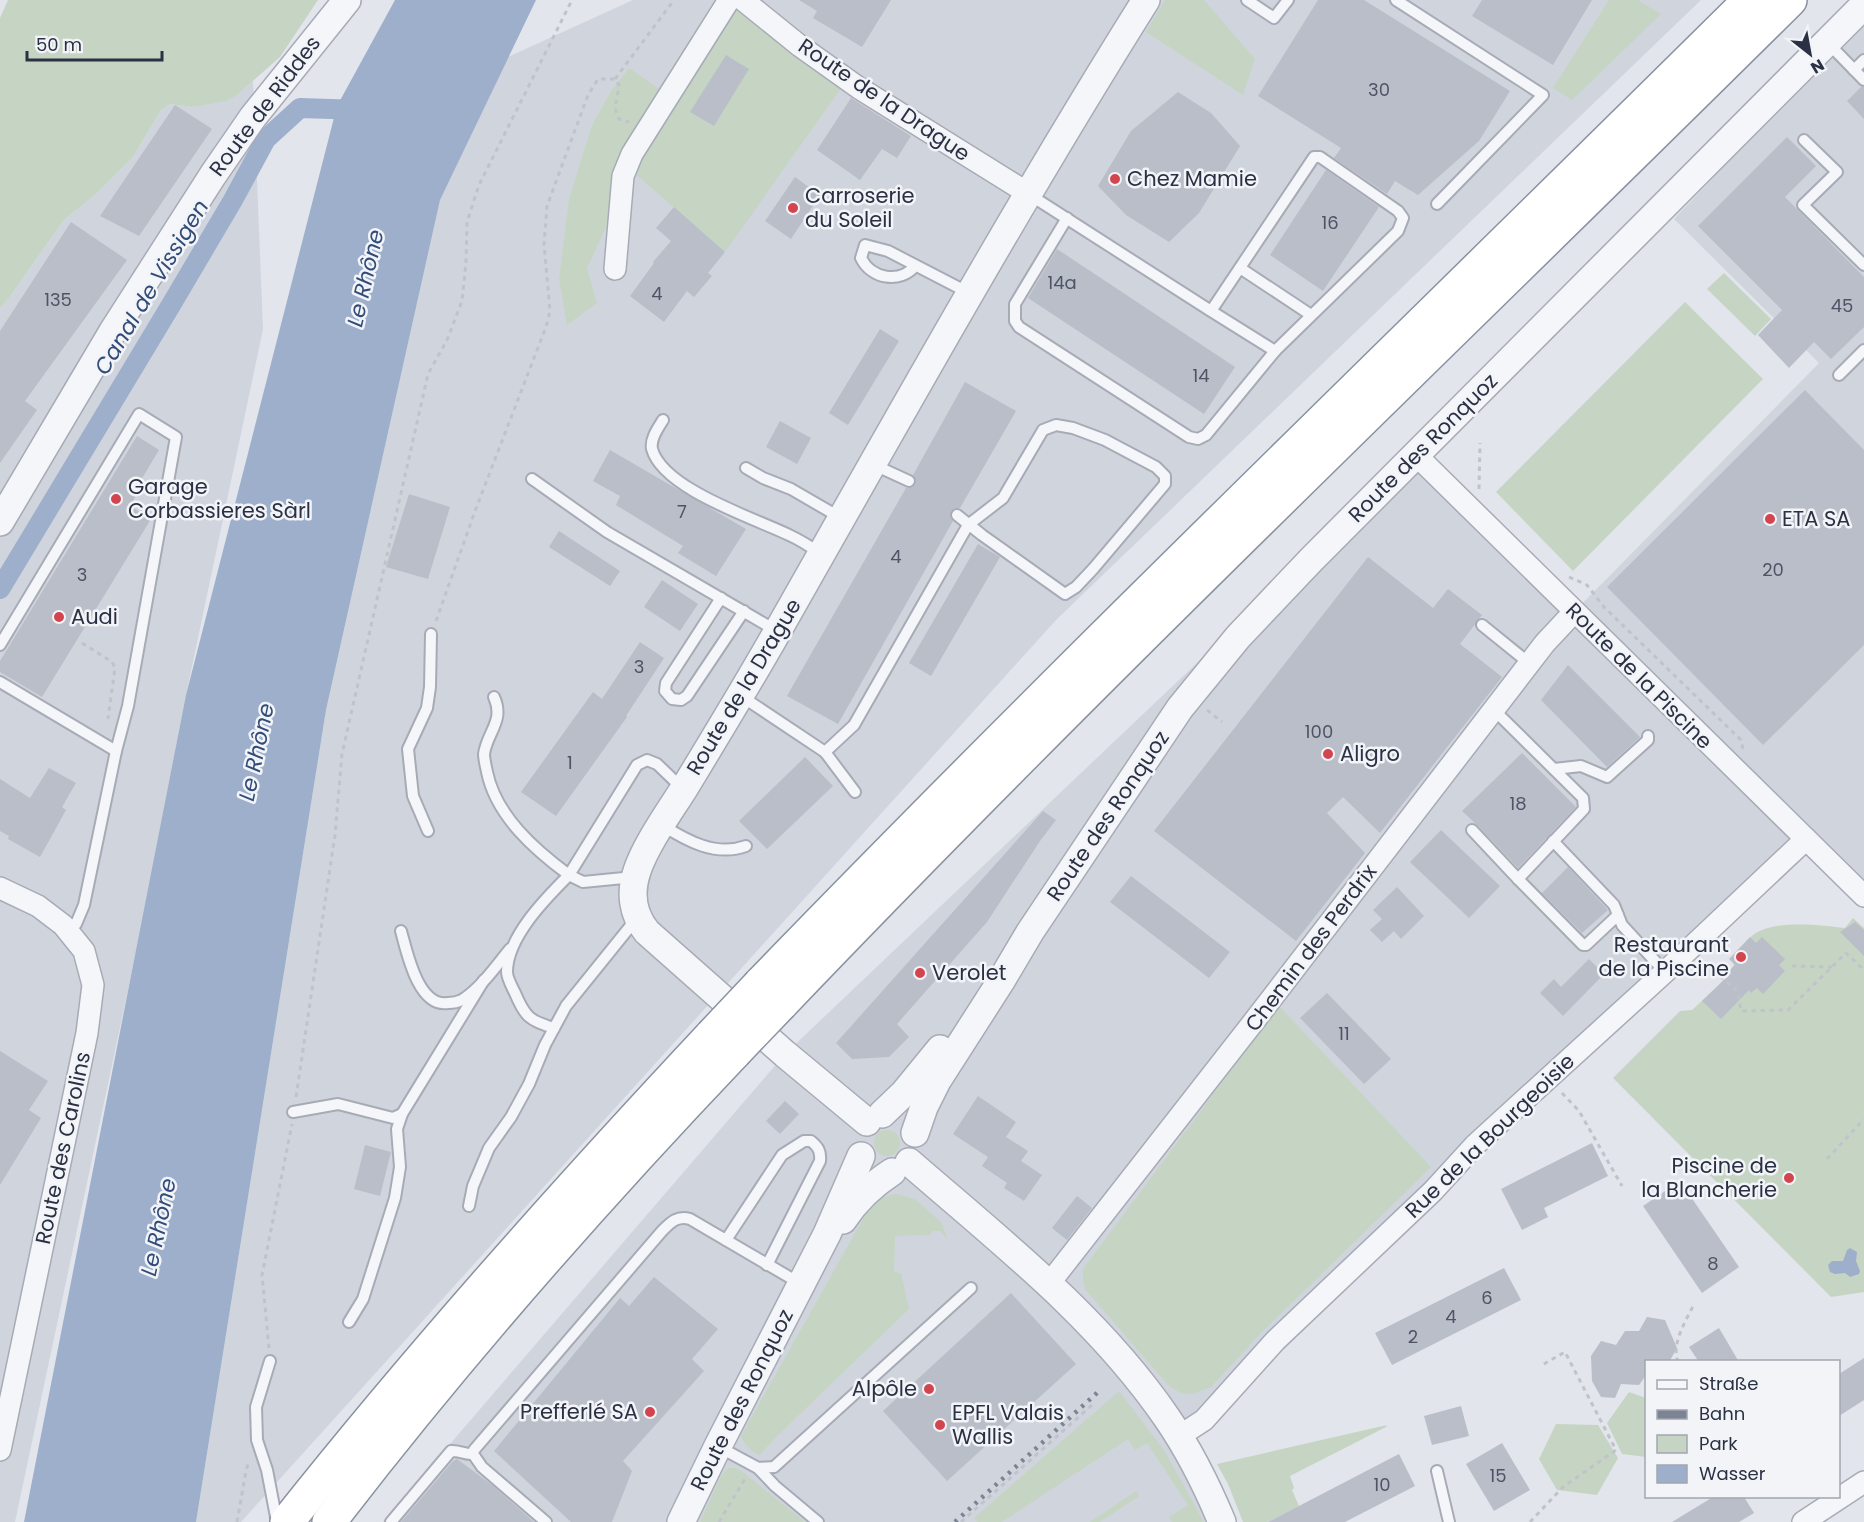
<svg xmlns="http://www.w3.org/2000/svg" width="1864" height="1522" font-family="Poppins,sans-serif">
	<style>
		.built { fill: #d0d4dd }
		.green { fill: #c6d5c3 }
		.water { fill: #9dafcb }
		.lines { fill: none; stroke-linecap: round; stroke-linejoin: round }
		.canal { stroke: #9dafcb; stroke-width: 20 }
		.building { fill: #b9bec9 }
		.service-casing { stroke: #a7abb6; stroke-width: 14 }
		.minor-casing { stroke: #a7abb6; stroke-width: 24 }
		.tertiary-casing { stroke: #a7abb6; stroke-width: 30 }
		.motorway-casing { stroke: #8991a2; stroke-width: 36 }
		.path { stroke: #c0c3ca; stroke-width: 3; stroke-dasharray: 4.5 4.5; stroke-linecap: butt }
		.service { stroke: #f5f6f9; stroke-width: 10 }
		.minor { stroke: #f5f6f9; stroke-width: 21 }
		.tertiary { stroke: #f5f6f9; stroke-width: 27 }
		.motorway { stroke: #fff; stroke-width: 33 }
		.rail { stroke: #7b8395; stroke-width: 4.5; stroke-dasharray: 3 6; stroke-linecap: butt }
		.motorway-bridge-casing { stroke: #8991a2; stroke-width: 36; stroke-linecap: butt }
		.motorway-bridge { stroke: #fff; stroke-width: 33 }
		.poi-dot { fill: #d2454f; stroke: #f2f4f8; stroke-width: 2 }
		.labels { text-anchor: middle; stroke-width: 5; stroke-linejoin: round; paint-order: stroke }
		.number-label { font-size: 18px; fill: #4e5465 }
		.street-label { font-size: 21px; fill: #2a3144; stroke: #f2f4f8 }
		.poi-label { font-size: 21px; fill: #2a3144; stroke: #f2f4f8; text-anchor: start }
		.water-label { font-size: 22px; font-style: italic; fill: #324c79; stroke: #f2f4f8 }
	</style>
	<rect width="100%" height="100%" fill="#e2e5eb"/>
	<g class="built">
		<polygon points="633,0 1701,0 1056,620 241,1522 196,1522 326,710 440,199 508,57"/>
		<polygon points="1864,19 1864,896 1806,839 1179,1437 1222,1522 383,1522 785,1054 1416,455 1575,611 1819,363 1674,219"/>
		<polygon points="253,81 263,329 186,695 139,938 15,1522 0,1522 0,308 9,298 64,220 95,195 133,157 161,110 170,104 192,107 237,95"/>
	</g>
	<g class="green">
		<polygon points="8,0 318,0 280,57 237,95 226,101 192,107 170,104 161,110 133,157 95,195 64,220 9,298 0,308 0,18"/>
		<polygon points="1165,0 1204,0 1255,59 1243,95 1146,32"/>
		<polygon points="1609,0 1638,0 1661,14 1572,100 1553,88"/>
		<polygon points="732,3 842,87 725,252 632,171 587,268 597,303 567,325 559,279 569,199 592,125 611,91 629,68 665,93"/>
		<polygon points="1724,273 1771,319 1755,336 1707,289"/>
		<polygon points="1685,302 1763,379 1573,571 1496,492"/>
		<path d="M1853,918L1864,928V1292L1831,1297L1613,1078L1680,1011L1692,1010L1719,985L1724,989L1736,978L1729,971C1738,962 1741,949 1749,939C1766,918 1820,925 1845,928Z"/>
		<polygon points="1279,1006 1431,1167 1261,1333 1211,1387 1193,1394 1180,1393 1167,1384 1085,1289 1083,1280 1083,1269"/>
		<circle cx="887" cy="1143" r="13"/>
		<path d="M896,1194L915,1199L942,1223L947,1239L940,1231H933L929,1235L895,1236L894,1272L901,1273L909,1309L774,1439L760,1455C750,1451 745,1446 741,1436L867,1212C876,1201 882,1196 896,1194Z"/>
		<polygon points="1119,1391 1164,1450 1204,1522 1172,1522 1169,1517 1188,1505 1147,1443 1135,1450 1128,1439 1002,1522 977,1522 974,1518"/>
		<polygon points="1629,1392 1646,1398 1646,1457 1622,1454 1607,1423"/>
		<polygon points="1556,1424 1598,1425 1618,1458 1597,1495 1557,1490 1539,1459"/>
		<polygon points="1387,1425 1386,1427 1290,1476 1294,1488 1292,1490 1299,1506 1268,1522 1243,1522 1228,1484 1217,1464"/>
		<polygon points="728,1468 736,1468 743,1472 805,1522 700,1522 721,1476"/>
		<polygon points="1136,1491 1139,1496 1100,1522 1090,1522"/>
	</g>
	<g class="water">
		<polygon points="395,0 536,0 440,200 326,710 196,1522 24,1522 186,695 337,106"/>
		<polygon points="1850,1248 1857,1252 1856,1261 1860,1271 1859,1274 1850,1277 1845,1273 1835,1274 1830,1272 1828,1265 1832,1261 1843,1261 1847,1250"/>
	</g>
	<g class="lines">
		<polyline class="canal" points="0,589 171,305 233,200 266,139 300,108 362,110"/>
	</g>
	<g class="building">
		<polygon points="799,0 891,0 862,47 813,18 817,11"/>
		<polygon points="1318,0 1364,0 1510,91 1479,141 1418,195 1395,181 1387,194 1334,158 1341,148 1258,96"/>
		<polygon points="1482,0 1592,0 1553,65 1472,16"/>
		<polygon points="726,55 749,69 714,126 690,112"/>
		<polygon points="1861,87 1864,87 1864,119 1847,101"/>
		<polygon points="1178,92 1211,113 1240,146 1199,213 1169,242 1126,215 1098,186 1131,131"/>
		<polygon points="851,98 911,136 897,158 882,149 860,180 817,150"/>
		<polygon points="175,105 212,129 139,236 100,216"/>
		<polygon points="1787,137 1816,166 1785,197 1864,277 1864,327 1831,359 1814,342 1789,368 1758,335 1782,310 1698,226"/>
		<polygon points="1326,170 1379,207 1323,291 1270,255"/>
		<polygon points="795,177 820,195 791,239 765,221"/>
		<polygon points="674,207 725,252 708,273 712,276 694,297 687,291 664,322 630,296 654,263 653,262 671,241 656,228"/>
		<polygon points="71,222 127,260 25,401 37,410 0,463 0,331"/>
		<polygon points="1057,249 1235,367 1204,414 1028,298"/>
		<polygon points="880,329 899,341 848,425 829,413"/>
		<polygon points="965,382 1016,411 960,508 955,508 951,511 950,517 953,521 838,724 787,696 906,488 910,488 915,485 916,480 913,475"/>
		<polygon points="1805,390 1864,450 1864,645 1763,745 1607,587"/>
		<polygon points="780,421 811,438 797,464 766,447"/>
		<polygon points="137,436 159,450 135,490 138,492 130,506 151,519 42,697 0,672 0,661"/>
		<polygon points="610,450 746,529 716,576 678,553 683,546 616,505 620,496 593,481"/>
		<polygon points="409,494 450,507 428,579 386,567"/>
		<polygon points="559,531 620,571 610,586 549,547"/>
		<polygon points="978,544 1000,557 931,676 909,663"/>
		<polygon points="1368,557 1433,608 1448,589 1482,615 1460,644 1502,677 1380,833 1343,797 1327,813 1365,853 1296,941 1154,831"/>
		<polygon points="662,580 698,604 680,631 644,607"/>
		<polygon points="640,642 664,658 626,716 627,717 556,816 521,792 593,692 602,699"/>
		<polygon points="1568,665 1640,737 1607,767 1541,700"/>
		<polygon points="1522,753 1576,807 1518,868 1477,825 1462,811"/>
		<polygon points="805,757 833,786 767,849 739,821"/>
		<polygon points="49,768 76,783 62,807 66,810 40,857 8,839 9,836 0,831 0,779 30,798"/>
		<polygon points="1043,811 1056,820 1040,841 987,922 897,1024 909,1037 889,1057 852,1059 836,1043"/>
		<polygon points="1441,830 1500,886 1469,918 1410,862"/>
		<polygon points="1568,867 1608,910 1582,933 1542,893"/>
		<polygon points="1131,876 1230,952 1209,978 1110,902"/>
		<polygon points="1397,887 1424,916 1401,939 1394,931 1382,942 1370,930 1382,919 1373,910"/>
		<polygon points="1855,922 1864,930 1864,956 1840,932"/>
		<polygon points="1750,937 1756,943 1762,937 1785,959 1779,965 1785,971 1763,994 1757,988 1751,993 1749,990 1721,1019 1702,1001 1731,973 1729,971 1735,965 1729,959"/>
		<polygon points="1589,959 1604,974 1563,1016 1540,993 1554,979 1561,987"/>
		<polygon points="1327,993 1391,1059 1364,1084 1300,1018"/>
		<polygon points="0,1051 48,1081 29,1110 41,1118 0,1185"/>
		<polygon points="978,1096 1016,1122 1006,1137 1028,1151 1021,1161 1042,1175 1024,1201 1004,1188 1007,1183 982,1166 988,1157 953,1134"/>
		<polygon points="785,1101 799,1114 780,1134 766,1121"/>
		<polygon points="1592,1143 1608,1176 1544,1208 1548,1217 1522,1230 1501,1189"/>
		<polygon points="365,1145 391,1152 380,1196 354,1189"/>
		<polygon points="1680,1181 1739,1267 1702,1293 1643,1206"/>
		<polygon points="1077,1196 1092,1208 1067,1240 1052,1228"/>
		<polygon points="1504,1268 1521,1300 1392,1365 1375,1333"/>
		<polygon points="654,1277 718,1329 692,1359 704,1371 623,1461 632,1471 612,1522 571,1522 494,1451 620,1298 629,1306"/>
		<polygon points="1011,1293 1076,1364 947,1481 883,1411"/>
		<polygon points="1647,1317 1665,1320 1677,1348 1669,1362 1647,1362 1647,1374 1639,1385 1621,1384 1615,1398 1601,1397 1592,1381 1591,1356 1601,1341 1616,1345 1625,1331 1639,1331"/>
		<polygon points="1719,1328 1739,1362 1699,1362 1689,1347"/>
		<polygon points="1864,1358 1864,1400 1839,1416 1839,1374"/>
		<polygon points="1461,1406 1469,1436 1432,1445 1424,1416"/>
		<polygon points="1502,1443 1530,1490 1494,1511 1466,1464"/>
		<polygon points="1399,1454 1415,1486 1345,1522 1268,1522"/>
		<polygon points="457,1459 492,1485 534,1522 401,1522 453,1461"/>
		<polygon points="1713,1497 1744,1497 1754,1513 1739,1522 1672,1522"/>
	</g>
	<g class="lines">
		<defs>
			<g id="service">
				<polyline points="1247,0 1274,18 1288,0"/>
				<polyline points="1396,0 1543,95 1437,204"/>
				<polyline points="1827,42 1864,80"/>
				<polyline points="1854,70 1864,60"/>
				<polyline points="1804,140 1837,172 1803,205 1864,265"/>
				<polyline points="1030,195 1211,311 1314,157 1320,157 1398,211 1403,218 1398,231 1275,351 1211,311"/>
				<polyline points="1067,218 1015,304 1015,321 1019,327 1189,437 1198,439 1206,435 1275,351"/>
				<path d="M915,266C900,284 871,279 861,258L865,245L888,251L971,294"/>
				<polyline points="1240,268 1311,315"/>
				<polyline points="1839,375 1864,350"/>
				<path d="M663,420C658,428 650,439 652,449C663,489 754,518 789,535C800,540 811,547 821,554"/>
				<polyline points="872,464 909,481"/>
				<polyline points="746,468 763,478 791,489 841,518"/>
				<polyline points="532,479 607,532 777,631"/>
				<polyline points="721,598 666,683 665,691 672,699 681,700 687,696 744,611"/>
				<polyline points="1482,625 1529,663"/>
				<polyline points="0,645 139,414 176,437 128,706 116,751 84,905 76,924 63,925"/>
				<polyline points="0,682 116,751"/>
				<polyline points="741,696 825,752 854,725 968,525 1003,498 1043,430 1056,425 1073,428 1105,440 1156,467 1165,476 1165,484 1093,569 1076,587 1065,594 982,535 957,515"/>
				<path d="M494,697C505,721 487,732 484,754C484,759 486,767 487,772C496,816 535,850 569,875C546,898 507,937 507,972C507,978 512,987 515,993C525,1017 530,1021 554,1028"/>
				<polyline points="825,752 855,792"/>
				<polyline points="1554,769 1581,766 1607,777 1648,740 1648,736"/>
				<path d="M662,825C687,841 716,857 746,846"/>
				<polyline points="1472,830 1518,879 1584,809 1583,798 1493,709"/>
				<polyline points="428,831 413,796 408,749 427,708 430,687 431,634"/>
				<polyline points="1553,841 1614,905 1622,925 1665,972"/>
				<polyline points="634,877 583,882 569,875 637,765 647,760 657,764 683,789"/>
				<polyline points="1518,879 1583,945 1586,945 1618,915"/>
				<path d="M401,931C407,952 418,1008 448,1003C452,1003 458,1002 462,1000C481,988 496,966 510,949"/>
				<polyline points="293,1112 338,1104 393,1118 402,1114"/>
				<polyline points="469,1206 473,1186 489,1148 511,1117 529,1084 545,1045 566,1006 637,918"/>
				<path d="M726,1240L782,1155L804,1141H811C818,1147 821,1151 820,1161L767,1265"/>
				<polyline points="349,1322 363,1299 395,1198 400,1167 397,1129 402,1114 484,980"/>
				<polyline points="270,1361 256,1407 257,1440 267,1470 277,1522"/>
				<polyline points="719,1447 758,1468 774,1467 971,1288"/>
				<polyline points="758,1468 775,1486 818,1522"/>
				<polyline points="1437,1471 1449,1522"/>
				<path d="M391,1522L451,1451C459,1450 465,1455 473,1454"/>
				<path d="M546,1522L482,1467L473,1454L474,1450L662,1231C670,1223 677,1215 690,1219L801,1284"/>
			</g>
			<g id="minor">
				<polyline points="743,0 800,46 859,88 1029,194"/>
				<polyline points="615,269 623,176 632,154 729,0"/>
				<polyline points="1416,455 1864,896"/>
				<polyline points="0,888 38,906 63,925 84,951 93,985 87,1033 0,1450"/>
				<polyline points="1048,1285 1255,1020 1545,643 1574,612"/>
				<polyline points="1178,1437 1204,1420 1275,1341 1433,1191 1475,1145 1665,972 1806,839"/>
				<polyline points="1803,1522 1864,1482"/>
			</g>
			<g id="tertiary">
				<polyline points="0,522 113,331 213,175 253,117 347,0"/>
				<polyline points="882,1114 904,1093 940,1049"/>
				<path d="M867,1122L785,1054L647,932C632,914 630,892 637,871C646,844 670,811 685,787C716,736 747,685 776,634C897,421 1016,207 1146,0"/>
				<polyline points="915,1133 924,1107 937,1081 1001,981 1030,932 1180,708 1238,637 1311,560 1864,5"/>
				<path d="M909,1162C1000,1241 1098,1317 1167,1418C1189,1450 1207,1486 1222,1522"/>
				<path d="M843,1220C856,1200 872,1185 892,1172"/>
				<polyline points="681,1522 718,1446 827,1234 861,1156"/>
			</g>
			<g id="motorway">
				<path d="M760,984C1083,650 1419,328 1750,0"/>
				<path d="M781,1004C1109,661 1453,334 1790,0"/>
				<path d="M287,1522C421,1353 565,1192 712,1035"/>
				<path d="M329,1522C455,1358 592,1202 735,1052"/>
			</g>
		</defs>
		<use href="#service" class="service-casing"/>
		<use href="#minor" class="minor-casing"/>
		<use href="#tertiary" class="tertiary-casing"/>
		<use href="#motorway" class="motorway-casing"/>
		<g class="path">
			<polyline points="615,79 674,0"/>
			<polyline points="1479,489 1480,443"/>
			<polyline points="1569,577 1587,585 1604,607 1741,740 1743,749"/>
			<path d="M436,621L475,511L546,327L550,311L544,244L547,206L588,95L598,79H615L619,85C618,98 612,107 619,119L629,122"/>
			<polyline points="82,643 112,662 115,668 108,719"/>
			<polyline points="1207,710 1222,722"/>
			<polyline points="1792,966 1832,967"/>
			<polyline points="1713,970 1738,992 1741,1011 1788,1010 1846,953 1864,970"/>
			<polyline points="1562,1093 1579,1111 1622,1186"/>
			<polyline points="296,1097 335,835 342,754 428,374 447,340 462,301 466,263 467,222 479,185 572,0"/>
			<polyline points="1827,1159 1864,1119"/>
			<polyline points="269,1348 262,1275 292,1124"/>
			<path d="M1678,1362C1671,1343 1686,1321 1694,1304"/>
			<polyline points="237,1522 246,1471 249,1461"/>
			<polyline points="719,1522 746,1477"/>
			<polyline points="961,1522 1093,1404"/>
			<polyline points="1530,1522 1563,1487 1616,1450 1565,1352 1542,1365"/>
		</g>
		<use href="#service" class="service"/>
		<use href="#minor" class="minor"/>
		<use href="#tertiary" class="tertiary"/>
		<use href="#motorway" class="motorway"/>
		<polyline class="rail" points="955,1522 1098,1392"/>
		<defs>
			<g id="motorway-bridge">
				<polyline points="712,1035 760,984"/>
				<polyline points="735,1052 781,1004"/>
			</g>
		</defs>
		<use href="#motorway-bridge" class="motorway-bridge-casing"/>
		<use href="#motorway-bridge" class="motorway-bridge"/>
	</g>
	<g class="poi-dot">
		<circle cx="1115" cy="179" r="6"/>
		<circle cx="793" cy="208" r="6"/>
		<circle cx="116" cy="499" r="6"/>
		<circle cx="1770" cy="519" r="6"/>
		<circle cx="59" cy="617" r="6"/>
		<circle cx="1328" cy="754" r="6"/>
		<circle cx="1741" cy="957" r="6"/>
		<circle cx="920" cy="973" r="6"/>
		<circle cx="1789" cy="1178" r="6"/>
		<circle cx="929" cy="1389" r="6"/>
		<circle cx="650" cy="1412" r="6"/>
		<circle cx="940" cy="1425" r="6"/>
	</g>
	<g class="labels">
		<g class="number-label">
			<text x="1379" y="96">30</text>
			<text x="1330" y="229">16</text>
			<text x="1062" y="289">14a</text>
			<text x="657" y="300">4</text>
			<text x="58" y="306">135</text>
			<text x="1842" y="312">45</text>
			<text x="1201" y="382">14</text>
			<text x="682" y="518">7</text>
			<text x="896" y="563">4</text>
			<text x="1773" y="576">20</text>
			<text x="82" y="581">3</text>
			<text x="639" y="673">3</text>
			<text x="1319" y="738">100</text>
			<text x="570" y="769">1</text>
			<text x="1518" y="810">18</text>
			<text x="1344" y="1040">11</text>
			<text x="1713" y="1270">8</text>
			<text x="1487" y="1304">6</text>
			<text x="1451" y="1323">4</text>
			<text x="1413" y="1343">2</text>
			<text x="1498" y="1482">15</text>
			<text x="1382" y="1491">10</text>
		</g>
		<g class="street-label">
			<text transform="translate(884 100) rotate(34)" y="7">Route de la Drague</text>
			<text transform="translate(265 106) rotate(-53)" y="7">Route de Riddes</text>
			<text transform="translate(1423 448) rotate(-45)" y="7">Route des Ronquoz</text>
			<text transform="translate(1639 676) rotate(45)" y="7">Route de la Piscine</text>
			<text transform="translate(744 687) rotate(-59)" y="7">Route de la Drague</text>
			<text transform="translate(1108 816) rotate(-56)" y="7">Route des Ronquoz</text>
			<text transform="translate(1311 948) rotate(-53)" y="7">Chemin des Perdrix</text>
			<text transform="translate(1490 1136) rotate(-44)" y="7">Rue de la Bourgeoisie</text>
			<text transform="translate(63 1148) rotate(-78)" y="7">Route des Carolins</text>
			<text transform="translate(742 1400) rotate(-63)" y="7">Route des Ronquoz</text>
		</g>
		<g class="poi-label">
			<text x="1127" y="186">Chez Mamie</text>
			<text x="805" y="203">Carroserie<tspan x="805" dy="24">du Soleil</tspan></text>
			<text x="128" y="494">Garage<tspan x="128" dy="24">Corbassieres Sàrl</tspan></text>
			<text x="1782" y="526">ETA SA</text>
			<text x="71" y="624">Audi</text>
			<text x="1340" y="761">Aligro</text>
			<text x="1729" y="952" text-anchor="end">Restaurant<tspan x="1729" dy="24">de la Piscine</tspan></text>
			<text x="932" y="980">Verolet</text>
			<text x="1777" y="1173" text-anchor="end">Piscine de<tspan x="1777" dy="24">la Blancherie</tspan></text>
			<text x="917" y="1396" text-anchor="end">Alpôle</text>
			<text x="638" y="1419" text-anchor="end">Prefferlé SA</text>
			<text x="952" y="1420">EPFL Valais<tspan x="952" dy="24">Wallis</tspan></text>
		</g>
		<g class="water-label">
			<text transform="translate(365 278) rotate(-77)" y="8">Le Rhône</text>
			<text transform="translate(151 287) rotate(-59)" y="8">Canal de Vissigen</text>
			<text transform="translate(256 752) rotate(-78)" y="8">Le Rhône</text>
			<text transform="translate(158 1227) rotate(-78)" y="8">Le Rhône</text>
		</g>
	</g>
	<rect x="1645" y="1360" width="195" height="138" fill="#f2f4f8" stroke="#a2a6b0" stroke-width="1.5"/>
	<rect x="1657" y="1380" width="30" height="9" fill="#f5f6f9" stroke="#a2a6b0" stroke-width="1.5"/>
	<text x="1699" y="1390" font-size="18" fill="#2a3144">Straße</text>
	<rect x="1657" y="1410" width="30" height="9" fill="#7b8395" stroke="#a2a6b0" stroke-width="1.5"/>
	<text x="1699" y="1420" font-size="18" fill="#2a3144">Bahn</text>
	<rect x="1657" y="1435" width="30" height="18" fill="#c6d5c3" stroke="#a2a6b0" stroke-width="1.5"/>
	<text x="1699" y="1450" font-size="18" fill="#2a3144">Park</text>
	<rect x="1657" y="1465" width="30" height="18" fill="#9dafcb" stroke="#a2a6b0" stroke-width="1.5"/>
	<text x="1699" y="1480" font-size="18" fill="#2a3144">Wasser</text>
	<g transform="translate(1810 54) rotate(149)" stroke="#f2f4f8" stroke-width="4.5" paint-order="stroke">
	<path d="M0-4.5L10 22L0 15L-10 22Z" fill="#2a3144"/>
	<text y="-9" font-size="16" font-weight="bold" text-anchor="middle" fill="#2a3144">N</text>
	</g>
	<path d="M27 51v9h135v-9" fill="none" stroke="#2a3144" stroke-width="3"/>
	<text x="36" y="51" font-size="18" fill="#2a3144" stroke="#f2f4f8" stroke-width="4.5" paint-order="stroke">50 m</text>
</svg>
